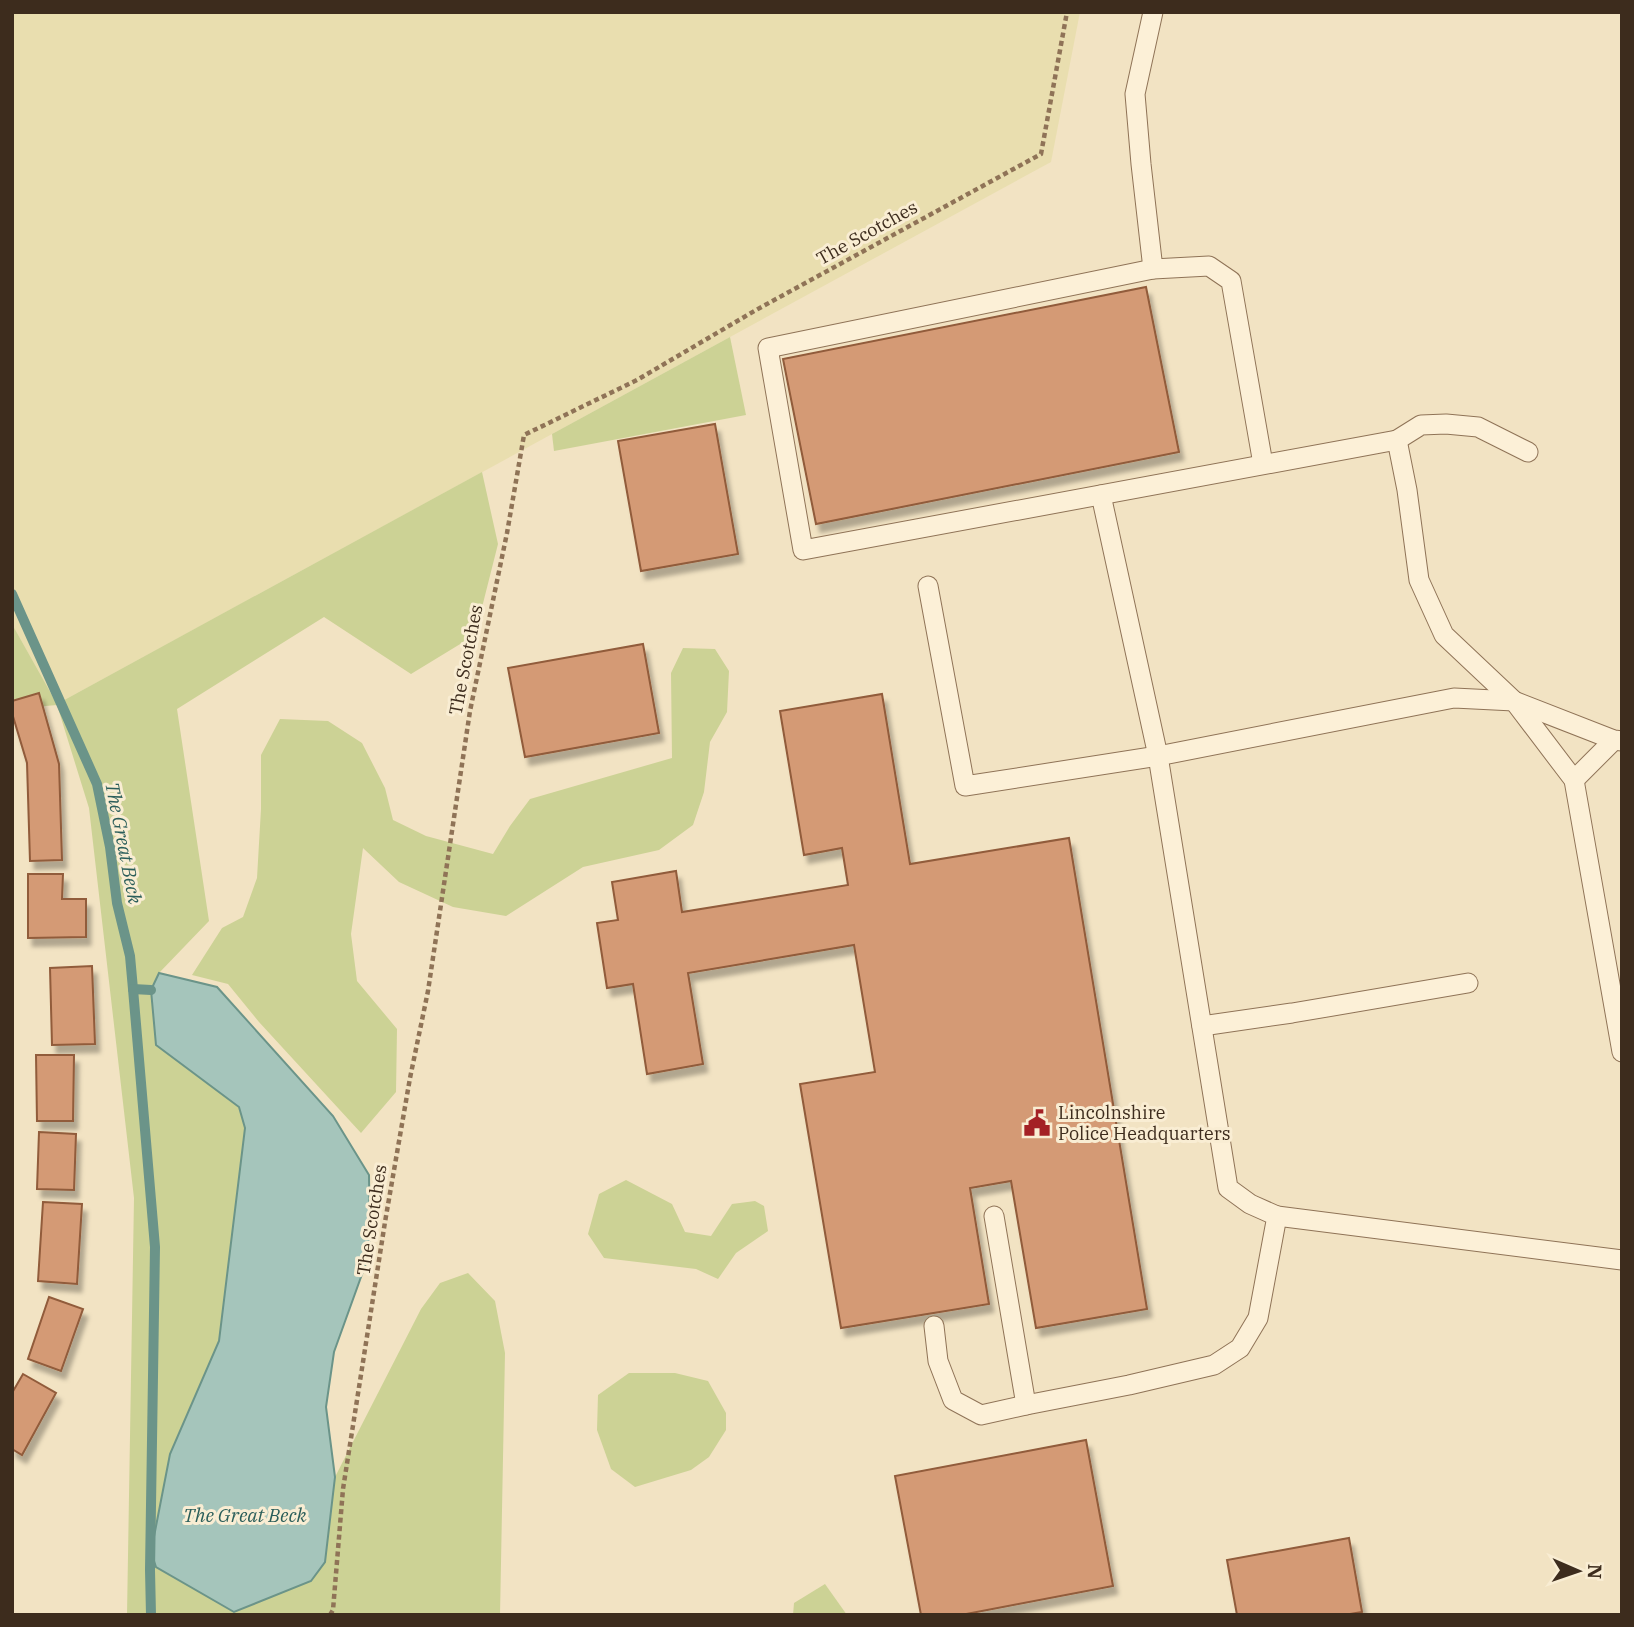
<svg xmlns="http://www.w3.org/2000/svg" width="1634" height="1627" font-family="'IBM Plex Serif',serif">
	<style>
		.farmland { fill: #e9deaf }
		.green { fill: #ccd295 }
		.water { fill: #a5c5bb; stroke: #6b9489; stroke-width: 2 }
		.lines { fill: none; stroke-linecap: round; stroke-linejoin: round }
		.stream { stroke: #6b9489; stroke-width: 10 }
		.building { fill: #d49a75; stroke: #915b3b; stroke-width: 2; filter: url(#shadow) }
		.lane-casing { stroke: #8f7357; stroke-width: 21 }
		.path { stroke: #8f7357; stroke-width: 4.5; stroke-dasharray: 5 3.5; stroke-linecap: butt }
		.lane { stroke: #fcf0d7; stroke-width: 19 }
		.labels { text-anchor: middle; stroke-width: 6; stroke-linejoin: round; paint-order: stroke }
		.street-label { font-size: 18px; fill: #3d2c1d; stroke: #f9edd3 }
		.poi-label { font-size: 18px; fill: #3d2c1d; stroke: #f9edd3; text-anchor: start }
		.water-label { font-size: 19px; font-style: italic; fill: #2b5e5a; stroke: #f9edd3 }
	</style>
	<defs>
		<filter id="shadow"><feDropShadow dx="4.5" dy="8" stdDeviation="2" flood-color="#0004"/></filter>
	</defs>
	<rect width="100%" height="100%" fill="#f2e3c3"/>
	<polygon class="farmland" points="12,12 1080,12 1051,162 57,704 12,624"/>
	<g class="green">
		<polygon points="730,337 746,415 554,451 552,434"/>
		<polygon points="482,472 498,544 475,635 411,674 324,617 177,709 209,921 159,973 151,990 156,1044 240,1107 245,1128 219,1341 170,1454 325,1562 335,1477 421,1309 440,1283 468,1273 495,1301 505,1353 500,1615 127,1615 134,1198 89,808 57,705 12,709 12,624 57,704"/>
		<polygon points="683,648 715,649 729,671 727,712 710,742 704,792 693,825 659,850 583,867 506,916 453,907 399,882 363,848 351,934 357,981 397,1029 396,1092 361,1133 259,1022 228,984 192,975 222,928 243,917 257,878 261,809 261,755 280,719 328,721 362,743 385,788 393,820 426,836 493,854 510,826 530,799 672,758 671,673"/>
		<polygon points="626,1180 672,1204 685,1232 711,1236 732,1204 755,1201 764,1206 768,1231 736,1253 718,1279 696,1269 604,1258 588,1234 599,1194"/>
		<polygon points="629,1373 675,1373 708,1381 726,1413 726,1430 709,1457 691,1470 635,1487 611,1469 597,1430 598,1395"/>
		<polygon points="825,1584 847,1615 793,1615 794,1603"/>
	</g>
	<polygon class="water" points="159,973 217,987 333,1116 369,1175 370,1252 334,1352 326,1407 335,1477 325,1562 311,1581 234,1612 156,1567 151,1552 170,1454 219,1341 245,1128 239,1107 156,1045 151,990"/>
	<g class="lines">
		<g class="stream">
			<polyline points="12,594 97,784 110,847 117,903 130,956 133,989 151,990"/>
			<polyline points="133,989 155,1247 150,1570 151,1615"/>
		</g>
	</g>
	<g class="building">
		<polygon points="1146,287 1179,452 816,524 783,359"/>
		<polygon points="715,424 738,554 641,571 618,441"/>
		<polygon points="643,644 659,733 525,757 508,668"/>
		<polygon points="39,693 59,764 62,860 30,861 27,763 12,713 12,701"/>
		<polygon points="882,694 910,864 1069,838 1147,1309 1036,1328 1011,1181 970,1188 989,1304 841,1328 800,1084 875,1072 854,945 688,973 703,1064 647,1074 633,984 607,988 597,923 618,920 612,882 676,871 682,912 848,885 842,848 804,855 780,711"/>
		<polygon points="28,874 63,874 62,899 86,899 86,937 28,938"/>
		<polygon points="92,966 95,1044 52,1045 50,968"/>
		<polygon points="36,1055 74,1055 73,1121 37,1121"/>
		<polygon points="39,1132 76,1134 74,1190 37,1189"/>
		<polygon points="43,1202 82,1204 77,1284 38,1281"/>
		<polygon points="49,1297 83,1309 61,1371 28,1359"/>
		<polygon points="23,1374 56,1393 22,1455 12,1449 12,1393"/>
		<polygon points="1086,1440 1113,1586 961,1615 921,1615 895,1476"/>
		<polygon points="1349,1538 1362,1612 1344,1615 1237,1615 1227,1560"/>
	</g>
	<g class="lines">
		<defs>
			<g id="lane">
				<polyline points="1153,12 1135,94 1141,164 1153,269 1209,266 1231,281 1263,464"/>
				<polyline points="1153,269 768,348 803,550 1397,440 1407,490 1419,580 1444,635 1514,701 1574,780 1622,1052"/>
				<polyline points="1397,440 1421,425 1446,424 1478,427 1528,452"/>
				<polyline points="928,586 965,786 1158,756 1454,698 1514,701 1614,740 1622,741"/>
				<polyline points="1574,780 1614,740"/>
				<polyline points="1202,1026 1292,1013 1468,983"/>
				<polyline points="994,1216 1026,1405 1129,1385 1214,1365 1240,1348 1258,1318 1277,1216 1250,1204 1228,1188 1158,756 1101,495"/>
				<polyline points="1277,1216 1622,1260"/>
				<polyline points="934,1326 938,1361 953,1400 981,1415 1026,1405"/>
			</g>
		</defs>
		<use href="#lane" class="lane-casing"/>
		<polyline class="path" points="330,1615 333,1610 343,1489 385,1222 410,1078 428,991 470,711 507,533 524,435 637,380 756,310 1041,154 1067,12"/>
		<use href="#lane" class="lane"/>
	</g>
	<defs>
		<symbol id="civic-bare" viewBox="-9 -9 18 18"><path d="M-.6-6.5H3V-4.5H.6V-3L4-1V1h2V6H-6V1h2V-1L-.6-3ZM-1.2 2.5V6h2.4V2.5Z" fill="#a42125" stroke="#f9edd3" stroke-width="2.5" paint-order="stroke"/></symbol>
	</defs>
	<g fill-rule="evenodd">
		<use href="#civic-bare" x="1018" y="1104" width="38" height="38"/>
	</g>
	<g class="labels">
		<g class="street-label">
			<text transform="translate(867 233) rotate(-29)" y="6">The Scotches</text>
			<text transform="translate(466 660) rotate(-79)" y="6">The Scotches</text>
			<text transform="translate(372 1220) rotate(-81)" y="6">The Scotches</text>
		</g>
		<g class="poi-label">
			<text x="1058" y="1119">Lincolnshire<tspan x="1058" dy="21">Police Headquarters</tspan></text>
		</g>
		<g class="water-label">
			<text transform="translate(124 843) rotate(79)" y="7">The Great Beck</text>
			<text x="245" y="1522">The Great Beck</text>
		</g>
	</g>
	<rect width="1634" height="1627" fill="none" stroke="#3d2c1d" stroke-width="28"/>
	<g transform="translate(1578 1571) rotate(92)" stroke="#f9edd3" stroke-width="5" paint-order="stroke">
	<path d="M0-5L12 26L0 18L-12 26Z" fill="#3d2c1d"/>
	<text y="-10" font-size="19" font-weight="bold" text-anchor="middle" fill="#3d2c1d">N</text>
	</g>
</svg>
